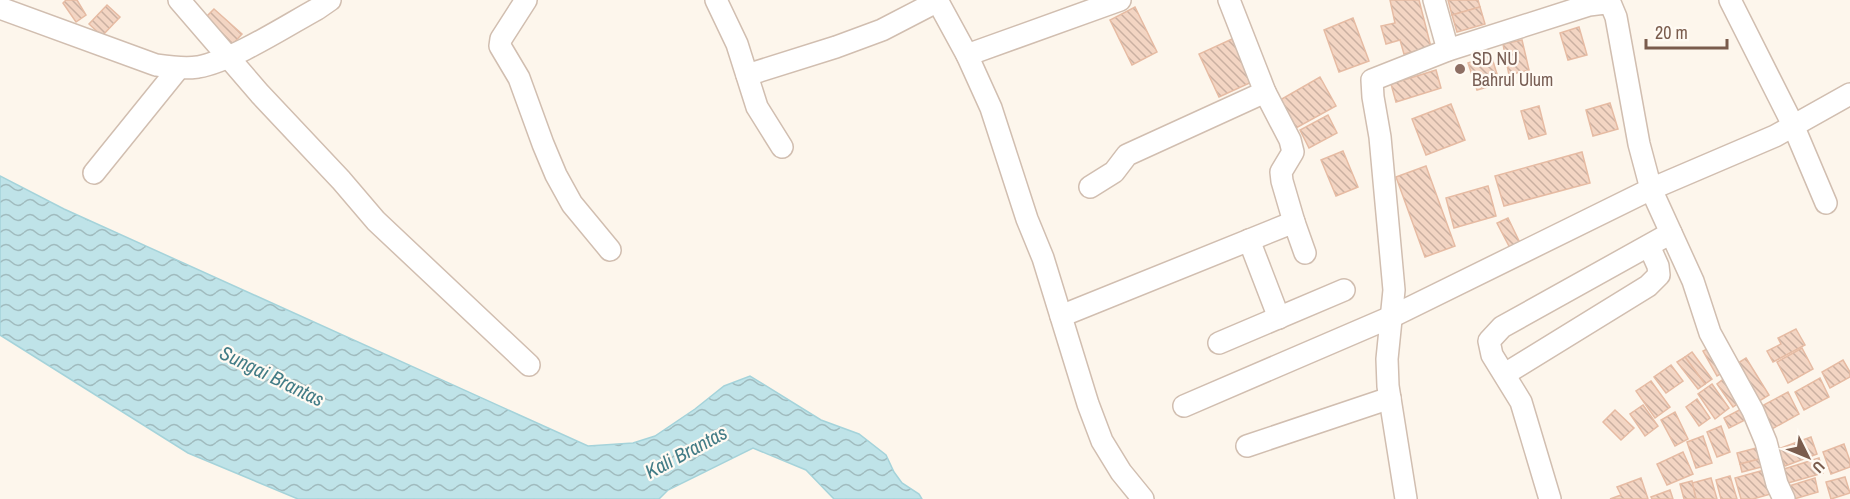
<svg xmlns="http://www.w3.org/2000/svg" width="1850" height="499" font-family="'Archivo Narrow',sans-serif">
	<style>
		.water { fill: url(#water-waves); stroke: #a5d3da; stroke-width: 1.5 }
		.building { fill: url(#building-back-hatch); stroke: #e6bba3; stroke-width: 1.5 }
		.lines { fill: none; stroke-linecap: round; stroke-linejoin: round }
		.minor-casing { stroke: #d1beb0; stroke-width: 24 }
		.minor { stroke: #fff; stroke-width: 21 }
		.education-dot { fill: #8d6e63; stroke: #fffaf3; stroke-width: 2 }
		.labels { text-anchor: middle; stroke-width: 4.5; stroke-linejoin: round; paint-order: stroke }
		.education-label { font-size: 18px; fill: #785e54; stroke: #fffaf3; text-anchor: start }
		.water-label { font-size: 20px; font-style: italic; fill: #437c86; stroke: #fffaf3 }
	</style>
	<defs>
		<pattern id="water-waves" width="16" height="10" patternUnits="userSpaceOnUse" patternTransform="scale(1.5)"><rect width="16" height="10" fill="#bfe3e8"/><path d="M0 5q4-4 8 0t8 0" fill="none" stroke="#a0bbbe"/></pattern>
		<pattern id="building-back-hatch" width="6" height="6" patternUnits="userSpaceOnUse" patternTransform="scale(1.5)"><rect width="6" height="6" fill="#f3d5c3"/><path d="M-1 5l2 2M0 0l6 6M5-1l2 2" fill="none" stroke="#cab0a1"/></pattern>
	</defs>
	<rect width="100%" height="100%" fill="#fdf6ec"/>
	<polygon class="water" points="0,176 64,209 588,446 633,443 655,436 695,409 724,386 750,376 821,420 859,434 886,455 894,472 902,483 919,494 922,499 834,499 806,470 753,448 668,490 659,499 298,499 188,453 0,335"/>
	<g class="building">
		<polygon points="66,0 77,0 86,15 76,22 63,3"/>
		<polygon points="1390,0 1419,0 1431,47 1404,54 1400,40 1386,44 1381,26 1395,23"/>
		<polygon points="1448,0 1478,0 1480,7 1452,15"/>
		<polygon points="107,5 120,17 102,36 89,24"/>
		<polygon points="1135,7 1157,52 1132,65 1110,20"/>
		<polygon points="1480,7 1485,24 1457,32 1452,15"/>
		<polygon points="214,9 242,34 230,47 202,21"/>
		<polygon points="1353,18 1369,61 1339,72 1324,30"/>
		<polygon points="1579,27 1587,55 1568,60 1560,33"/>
		<polygon points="1232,39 1252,82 1219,97 1199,54"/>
		<polygon points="1522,40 1529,70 1509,75 1503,44"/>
		<polygon points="1491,55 1497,74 1488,77 1491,86 1477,90 1468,63"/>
		<polygon points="1436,70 1441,88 1396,102 1391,84"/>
		<polygon points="1320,77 1336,106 1296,128 1280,100"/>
		<polygon points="1610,103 1618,129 1593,136 1586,110"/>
		<polygon points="1451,104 1465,140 1426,155 1412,119"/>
		<polygon points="1539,106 1546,134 1529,139 1521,111"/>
		<polygon points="1328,115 1337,133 1309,148 1300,130"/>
		<polygon points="1343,151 1358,187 1336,196 1321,160"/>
		<polygon points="1582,152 1590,183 1504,206 1495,176"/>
		<polygon points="1426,166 1455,246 1425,257 1396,177"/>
		<polygon points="1488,186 1496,216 1454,228 1446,198"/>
		<polygon points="1508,218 1520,243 1510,248 1497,223"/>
		<polygon points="1796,329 1805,345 1773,362 1767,351 1781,344 1778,338"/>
		<polygon points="1711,347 1724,372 1717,376 1703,351"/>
		<polygon points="1802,348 1813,369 1788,383 1777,362"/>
		<polygon points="1692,352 1712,379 1705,384 1685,357"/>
		<polygon points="1685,357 1705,384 1698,389 1677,362"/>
		<polygon points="1746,358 1769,395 1753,405 1730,368"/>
		<polygon points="1843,360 1850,372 1850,377 1830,388 1822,372"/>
		<polygon points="1671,365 1683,381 1666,393 1654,377"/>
		<polygon points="1726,377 1743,400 1733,407 1717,384"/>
		<polygon points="1820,378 1829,397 1804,410 1795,392"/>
		<polygon points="1651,381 1670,407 1655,418 1636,391"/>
		<polygon points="1712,384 1729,408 1715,419 1698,394"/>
		<polygon points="1788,392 1799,414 1770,430 1758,408"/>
		<polygon points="1697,399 1710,418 1699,426 1686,407"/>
		<polygon points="1643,405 1658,426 1645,436 1630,414"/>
		<polygon points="1745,407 1751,417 1729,428 1724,418"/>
		<polygon points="1615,410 1634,428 1621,440 1603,422"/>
		<polygon points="1675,412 1688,439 1675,446 1661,420"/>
		<polygon points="1721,426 1730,452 1717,457 1707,432"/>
		<polygon points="1703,436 1712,463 1696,468 1687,442"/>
		<polygon points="1811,437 1817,454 1785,466 1778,449"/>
		<polygon points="1844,444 1850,461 1850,467 1831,474 1823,452"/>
		<polygon points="1764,446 1767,457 1740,464 1737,453"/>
		<polygon points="1683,452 1693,474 1667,485 1657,464"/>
		<polygon points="1767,457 1769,465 1742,472 1740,464"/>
		<polygon points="1819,458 1823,473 1788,483 1784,469"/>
		<polygon points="1768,469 1774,493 1753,499 1741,499 1735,478"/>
		<polygon points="1730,476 1737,499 1721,499 1716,480"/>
		<polygon points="1845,477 1850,493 1831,499 1826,482"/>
		<polygon points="1641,478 1648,499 1610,499 1621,495 1617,487"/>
		<polygon points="1711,478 1717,499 1696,499 1692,483"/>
		<polygon points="1815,478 1818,492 1794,499 1789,486"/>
		<polygon points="1692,481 1696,499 1684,499 1680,484"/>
		<polygon points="1670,490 1673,499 1652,499 1651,497"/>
	</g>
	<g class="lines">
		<defs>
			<g id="minor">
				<polyline points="179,0 260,94 341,180 376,221 529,365"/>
				<polyline points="526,0 501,39 500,46 519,78 543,144 556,175 572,204 610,250"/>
				<polyline points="716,0 737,44 757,107 782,147"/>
				<polyline points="937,0 967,55 991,108 1027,219 1043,258 1088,404 1102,441 1121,472 1143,499"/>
				<polyline points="1229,0 1265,92 1290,140 1293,152 1281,172 1282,181 1294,222"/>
				<polyline points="1434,0 1448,50"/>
				<polyline points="1730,0 1793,125 1826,203"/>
				<path d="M0,8L156,65C170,67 183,69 198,67C232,61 286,26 317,9L330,0"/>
				<polyline points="967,55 1120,0"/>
				<polyline points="747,75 836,47 882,30 938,1"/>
				<polyline points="94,173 178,69"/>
				<polyline points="1090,187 1114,172 1127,155 1265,92"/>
				<polyline points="1249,240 1279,318"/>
				<polyline points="1061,316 1294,222 1305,253"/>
				<polyline points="1219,343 1344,290"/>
				<polyline points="1505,374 1648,286 1659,275 1658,266 1649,246"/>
				<polyline points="1184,406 1391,317 1651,189 1775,136 1850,94"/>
				<polyline points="1247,446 1390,398"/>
				<polyline points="1406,499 1388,386 1387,359 1394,290 1380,137 1373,97 1372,80 1448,50 1589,5 1605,3 1611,5 1616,17 1639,144 1651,189 1693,281 1710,333 1753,411 1766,442 1777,484 1784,499"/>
				<polyline points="1550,499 1521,402 1492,355 1489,341 1502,327 1671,233"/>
			</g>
		</defs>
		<use href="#minor" class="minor-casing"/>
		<use href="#minor" class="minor"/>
	</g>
	<circle class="education-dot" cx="1460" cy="69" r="6"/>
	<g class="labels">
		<g class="education-label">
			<text x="1472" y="65">SD NU<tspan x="1472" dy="21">Bahrul Ulum</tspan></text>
		</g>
		<g class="water-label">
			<text transform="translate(272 376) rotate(26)" y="7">Sungai Brantas</text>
			<text transform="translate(686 452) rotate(-28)" y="7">Kali Brantas</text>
		</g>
	</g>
	<g transform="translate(1808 457) rotate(133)" stroke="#fffaf3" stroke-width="4.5" paint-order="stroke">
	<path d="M0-4.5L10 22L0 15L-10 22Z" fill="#7a5c4d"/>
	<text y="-9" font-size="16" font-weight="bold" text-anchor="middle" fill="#7a5c4d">U</text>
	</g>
	<path d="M1646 39v9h81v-9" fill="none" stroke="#7a5c4d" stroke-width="3"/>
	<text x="1655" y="39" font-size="18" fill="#7a5c4d" stroke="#fffaf3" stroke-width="4.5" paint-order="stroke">20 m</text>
</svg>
